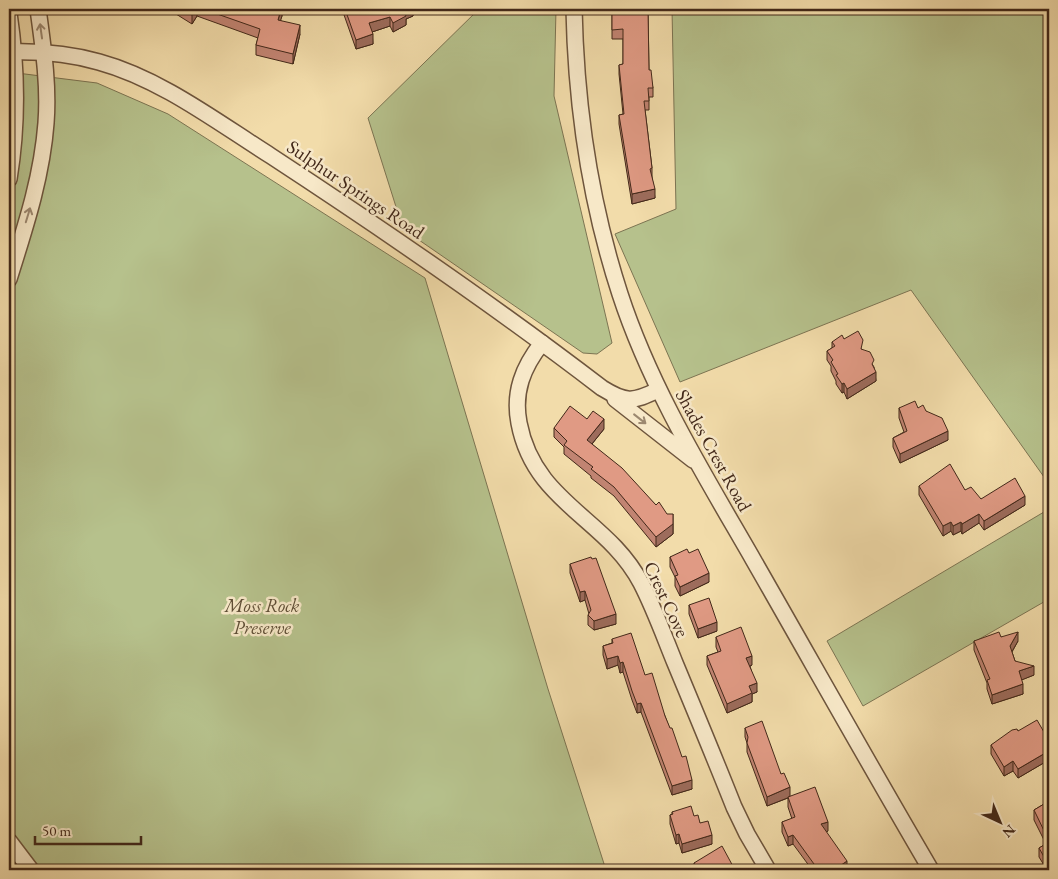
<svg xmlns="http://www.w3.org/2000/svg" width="1058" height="879" font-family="'EB Garamond',serif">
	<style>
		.green { fill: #b6c18c; stroke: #7c7452 }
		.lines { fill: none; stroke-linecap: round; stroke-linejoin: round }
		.minor-casing { stroke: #6e553d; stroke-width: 18 }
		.minor { stroke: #f7e8c8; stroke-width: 15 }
		.wall { fill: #c18472; stroke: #422819 }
		.shaded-wall { fill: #9d6c5c; stroke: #422819 }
		.building { fill: #e09a84; stroke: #422819 }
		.oneway { stroke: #9c8870 }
		.labels { text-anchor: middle; stroke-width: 5; stroke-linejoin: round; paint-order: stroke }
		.street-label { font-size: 19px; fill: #422819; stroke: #f7e8c8 }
		.park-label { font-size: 19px; font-style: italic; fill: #5f4e36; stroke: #f7e8c8 }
	</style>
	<rect width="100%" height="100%" fill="#f2dcaa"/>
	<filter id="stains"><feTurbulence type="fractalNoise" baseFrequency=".004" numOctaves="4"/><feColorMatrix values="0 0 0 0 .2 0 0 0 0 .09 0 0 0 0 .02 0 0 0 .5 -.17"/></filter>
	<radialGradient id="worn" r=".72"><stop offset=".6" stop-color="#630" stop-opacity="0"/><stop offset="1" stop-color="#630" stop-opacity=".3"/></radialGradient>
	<g class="green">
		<polygon points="479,9 556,9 554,96 612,343 597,354 583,353 403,229 368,118"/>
		<polygon points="672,9 1049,9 1049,484 911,290 680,382 615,234 676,209"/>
		<polygon points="9,72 97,83 168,114 425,278 548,689 606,870 9,870"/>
		<polygon points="1049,509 1049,599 863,706 827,641"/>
	</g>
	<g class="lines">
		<defs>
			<g id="minor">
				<path d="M574,9C576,105 590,202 620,294C651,389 704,474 754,561C813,664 871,768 931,870"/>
				<path d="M9,13C17,67 18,124 9,179"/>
				<path d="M9,52C37,51 71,54 99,62C161,79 217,122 271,156C384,230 495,306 602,388C626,403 633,402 658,390"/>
				<path d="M9,279C25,228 42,177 46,123C49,85 43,46 38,9"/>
				<path d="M542,343C523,367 513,392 519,423C534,503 607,518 641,583C654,608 664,636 675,663C695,711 715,759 734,807L747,834L768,870"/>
				<polyline points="615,399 693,460"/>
				<polyline points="9,841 31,870"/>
			</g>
		</defs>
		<use href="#minor" class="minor-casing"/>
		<use href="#minor" class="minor"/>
	</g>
	<g class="wall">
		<polygon points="168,9 282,9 282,16 280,20 300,34 293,64 256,55 256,45 258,38 197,16 192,24"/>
		<polygon points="343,9 413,9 413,16 406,19 406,25 393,32 390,26 372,32 373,44 356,49 343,12"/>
		<polygon points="627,9 654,9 654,12 648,11 649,70 653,88 653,97 649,97 649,110 645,110 652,168 652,177 655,198 632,204 619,124 619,115 623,114 619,74 619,65 623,64 623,39 612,39 612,14 626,14"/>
		<polygon points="844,339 863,350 874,367 876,381 847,399 844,392 842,393 836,384 836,381 831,371 831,366 827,360 827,351 832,348 832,342"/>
		<polygon points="899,408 918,408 926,411 948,440 900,463 893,447 893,438 904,432 899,418"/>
		<polygon points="587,419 604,429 592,444 656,505 673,524 673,534 656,547 614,496 591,478 591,476 564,454 564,447 554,437 554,428"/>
		<polygon points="919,486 965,490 981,499 1025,505 984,530 979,523 962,534 961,531 953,535 951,531 943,536 919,495"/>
		<polygon points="689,553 709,582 680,596 675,586 675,577 670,567 670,557"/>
		<polygon points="570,564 616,624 594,630 588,625 588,615 589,614 585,600 580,602 570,573"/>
		<polygon points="689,605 717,631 698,638 689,614"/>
		<polygon points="716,637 752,665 750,666 757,692 752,694 752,702 727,713 707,665 707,656 718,652 716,647"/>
		<polygon points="1001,637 1018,641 1012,652 1015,661 1034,675 1021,680 1023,694 992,704 987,689 987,683 974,650 974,641"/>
		<polygon points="612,639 645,675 665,716 692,789 672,795 641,712 637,713 632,700 623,672 620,673 618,665 607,669 603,655 603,646 612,643"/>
		<polygon points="745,728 781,774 790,797 828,831 826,832 847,870 810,867 793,844 788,846 782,832 782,822 792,819 788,807 788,798 767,806 747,752 747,743 745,737"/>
		<polygon points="1018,731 1048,739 1049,738 1049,766 1047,761 1018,778 1013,771 1004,776 991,754 991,745"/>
		<polygon points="1049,801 1049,870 1047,870 1039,857 1039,848 1046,844 1034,820 1034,810"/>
		<polygon points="672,812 694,816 700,823 712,844 682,853 679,843 676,844 670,824 670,815 672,814"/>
		<polygon points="694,863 735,870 694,870"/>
	</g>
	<g class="shaded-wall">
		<polygon points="196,9 197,9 197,16 192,24 192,15"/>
		<polygon points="281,9 282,16 278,29 278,20"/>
		<polygon points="408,9 413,9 413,16 406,19 406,25 393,32 393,23 404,11"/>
		<polygon points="390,17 390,26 369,33 369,23"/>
		<polygon points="300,25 300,34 293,64 293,54"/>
		<polygon points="373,34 373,44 356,49 356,40"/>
		<polygon points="655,189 655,198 632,204 632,194"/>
		<polygon points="876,372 876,381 847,399 847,389"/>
		<polygon points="844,383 844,392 842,393 842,384"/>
		<polygon points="604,419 604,429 587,450 587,440"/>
		<polygon points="948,431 948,440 900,463 900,454"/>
		<polygon points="1025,496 1025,505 984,530 984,521"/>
		<polygon points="673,514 673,534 656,547 656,537"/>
		<polygon points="979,514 979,523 962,534 962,524"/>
		<polygon points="951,522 951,531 943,536 943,526"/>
		<polygon points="961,522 961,531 953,535 953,526"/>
		<polygon points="709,573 709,582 680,596 680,587"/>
		<polygon points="585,591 585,600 580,602 580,592"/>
		<polygon points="616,614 616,624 594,630 594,621"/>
		<polygon points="717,622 717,631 698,638 698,629"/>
		<polygon points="1018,632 1018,641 1010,655 1010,646"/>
		<polygon points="618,656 618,665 607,669 607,659"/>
		<polygon points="752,656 752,665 746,668 746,658"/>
		<polygon points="623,662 623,672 620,673 620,663"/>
		<polygon points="1034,666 1034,675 1019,681 1019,671"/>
		<polygon points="757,683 757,692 752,694 752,702 727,713 727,704 749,686"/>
		<polygon points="1023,684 1023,694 992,704 992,695"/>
		<polygon points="641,703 641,712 637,713 637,704"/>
		<polygon points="1047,752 1047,761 1018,778 1018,769"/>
		<polygon points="1013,761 1013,771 1004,776 1004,767"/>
		<polygon points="692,780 692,789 672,795 672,786"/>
		<polygon points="790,787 790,797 767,806 767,797"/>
		<polygon points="828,822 828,831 821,834 821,824"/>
		<polygon points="679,834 679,843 676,844 676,835"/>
		<polygon points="712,835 712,844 682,853 682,844"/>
		<polygon points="793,835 793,844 788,846 788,837"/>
		<polygon points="1049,860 1049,870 1047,870 1047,862"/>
		<polygon points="847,861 847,870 834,870"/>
	</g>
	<g class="building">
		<polygon points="183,9 196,9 192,15"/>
		<polygon points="203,9 281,9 278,20 300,25 293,54 256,45 260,29"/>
		<polygon points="345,9 408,9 404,11 406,16 393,23 390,17 369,23 373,34 356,40"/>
		<polygon points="627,9 648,9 649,70 651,70 653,88 648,88 649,101 644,101 652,168 650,169 655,189 632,194 619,115 624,114 619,65 623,64 623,29 612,30 612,14 626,14"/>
		<polygon points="858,331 863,340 861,349 870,352 874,360 872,364 876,372 847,389 844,383 842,384 836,375 838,374 831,362 833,360 827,351 835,346 832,342 842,335 844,339"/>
		<polygon points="915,401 918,408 923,405 926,411 942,418 948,431 900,454 893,438 907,431 899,408"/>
		<polygon points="570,406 587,419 593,411 604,419 587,440 622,468 656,505 659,502 667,514 673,514 673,524 656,537 614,487 591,469 593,467 564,445 567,441 554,428"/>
		<polygon points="950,464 965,490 971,487 981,499 1015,478 1025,496 984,521 979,514 962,524 961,522 953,526 951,522 943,526 919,486"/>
		<polygon points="687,549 689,553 698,549 709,573 680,587 675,576 678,575 670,557"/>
		<polygon points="591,557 592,559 596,558 616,614 594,621 588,615 591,610 585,591 580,592 570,564"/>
		<polygon points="709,598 717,622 698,629 689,605"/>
		<polygon points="741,627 752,656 746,658 757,683 749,686 752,693 727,704 707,656 721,651 716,637"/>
		<polygon points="999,632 1001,637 1018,632 1010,646 1015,661 1034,666 1019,671 1023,684 992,695 987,680 990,679 974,641"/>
		<polygon points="631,633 645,675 652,673 665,716 670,728 672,728 682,757 686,756 692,780 672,786 641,703 637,704 632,691 623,662 620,663 618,656 607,659 603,646 613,643 612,639"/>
		<polygon points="1037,720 1048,739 1049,738 1049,756 1047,752 1018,769 1013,761 1004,767 991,745 1012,730 1017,729 1018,731"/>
		<polygon points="762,721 781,774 784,773 790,787 767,797 747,743 748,737 745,728"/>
		<polygon points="815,787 828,822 821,824 847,861 834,870 806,870 814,864 793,835 788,837 782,822 795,817 788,797"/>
		<polygon points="1049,801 1049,841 1034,810"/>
		<polygon points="691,806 694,816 698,815 700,823 708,821 712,835 682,844 679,834 676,835 670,815 673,814 672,812"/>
		<polygon points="1049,842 1049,860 1047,862 1039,848"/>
		<polygon points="722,846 735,870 698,870 694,863"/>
	</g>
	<defs><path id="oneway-shaft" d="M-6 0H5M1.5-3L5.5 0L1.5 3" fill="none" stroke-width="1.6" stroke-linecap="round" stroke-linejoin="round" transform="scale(1.25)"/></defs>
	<g class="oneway">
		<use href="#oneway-shaft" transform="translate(41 31) rotate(-98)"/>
		<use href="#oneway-shaft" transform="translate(28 215) rotate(-73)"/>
		<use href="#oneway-shaft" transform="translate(640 419) rotate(38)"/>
	</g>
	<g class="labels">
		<g class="street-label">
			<text transform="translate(356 189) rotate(34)" y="7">Sulphur Springs Road</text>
			<text transform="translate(714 450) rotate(61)" y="7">Shades Crest Road</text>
			<text transform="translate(667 599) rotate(65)" y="7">Crest Cove</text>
		</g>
		<g class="park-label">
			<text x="262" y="612">Moss Rock<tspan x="262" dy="22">Preserve</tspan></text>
		</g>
	</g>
	<rect width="1058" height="879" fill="none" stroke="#f2dcaa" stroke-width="30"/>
	<rect x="10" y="10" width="1038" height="859" fill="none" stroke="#422819" stroke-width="2.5"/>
	<rect x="15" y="15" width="1028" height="849" fill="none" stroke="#422819"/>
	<g transform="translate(1000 822) rotate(136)" stroke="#f7e8c8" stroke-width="4" paint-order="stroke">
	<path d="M0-4L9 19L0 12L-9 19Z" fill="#422819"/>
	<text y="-8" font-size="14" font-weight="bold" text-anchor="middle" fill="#422819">N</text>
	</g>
	<path d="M35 836v8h106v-8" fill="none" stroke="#422819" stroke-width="2.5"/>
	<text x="42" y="836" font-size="15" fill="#422819" stroke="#f7e8c8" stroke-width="4" paint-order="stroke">50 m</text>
	<rect width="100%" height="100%" filter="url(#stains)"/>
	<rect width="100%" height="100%" fill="url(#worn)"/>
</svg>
